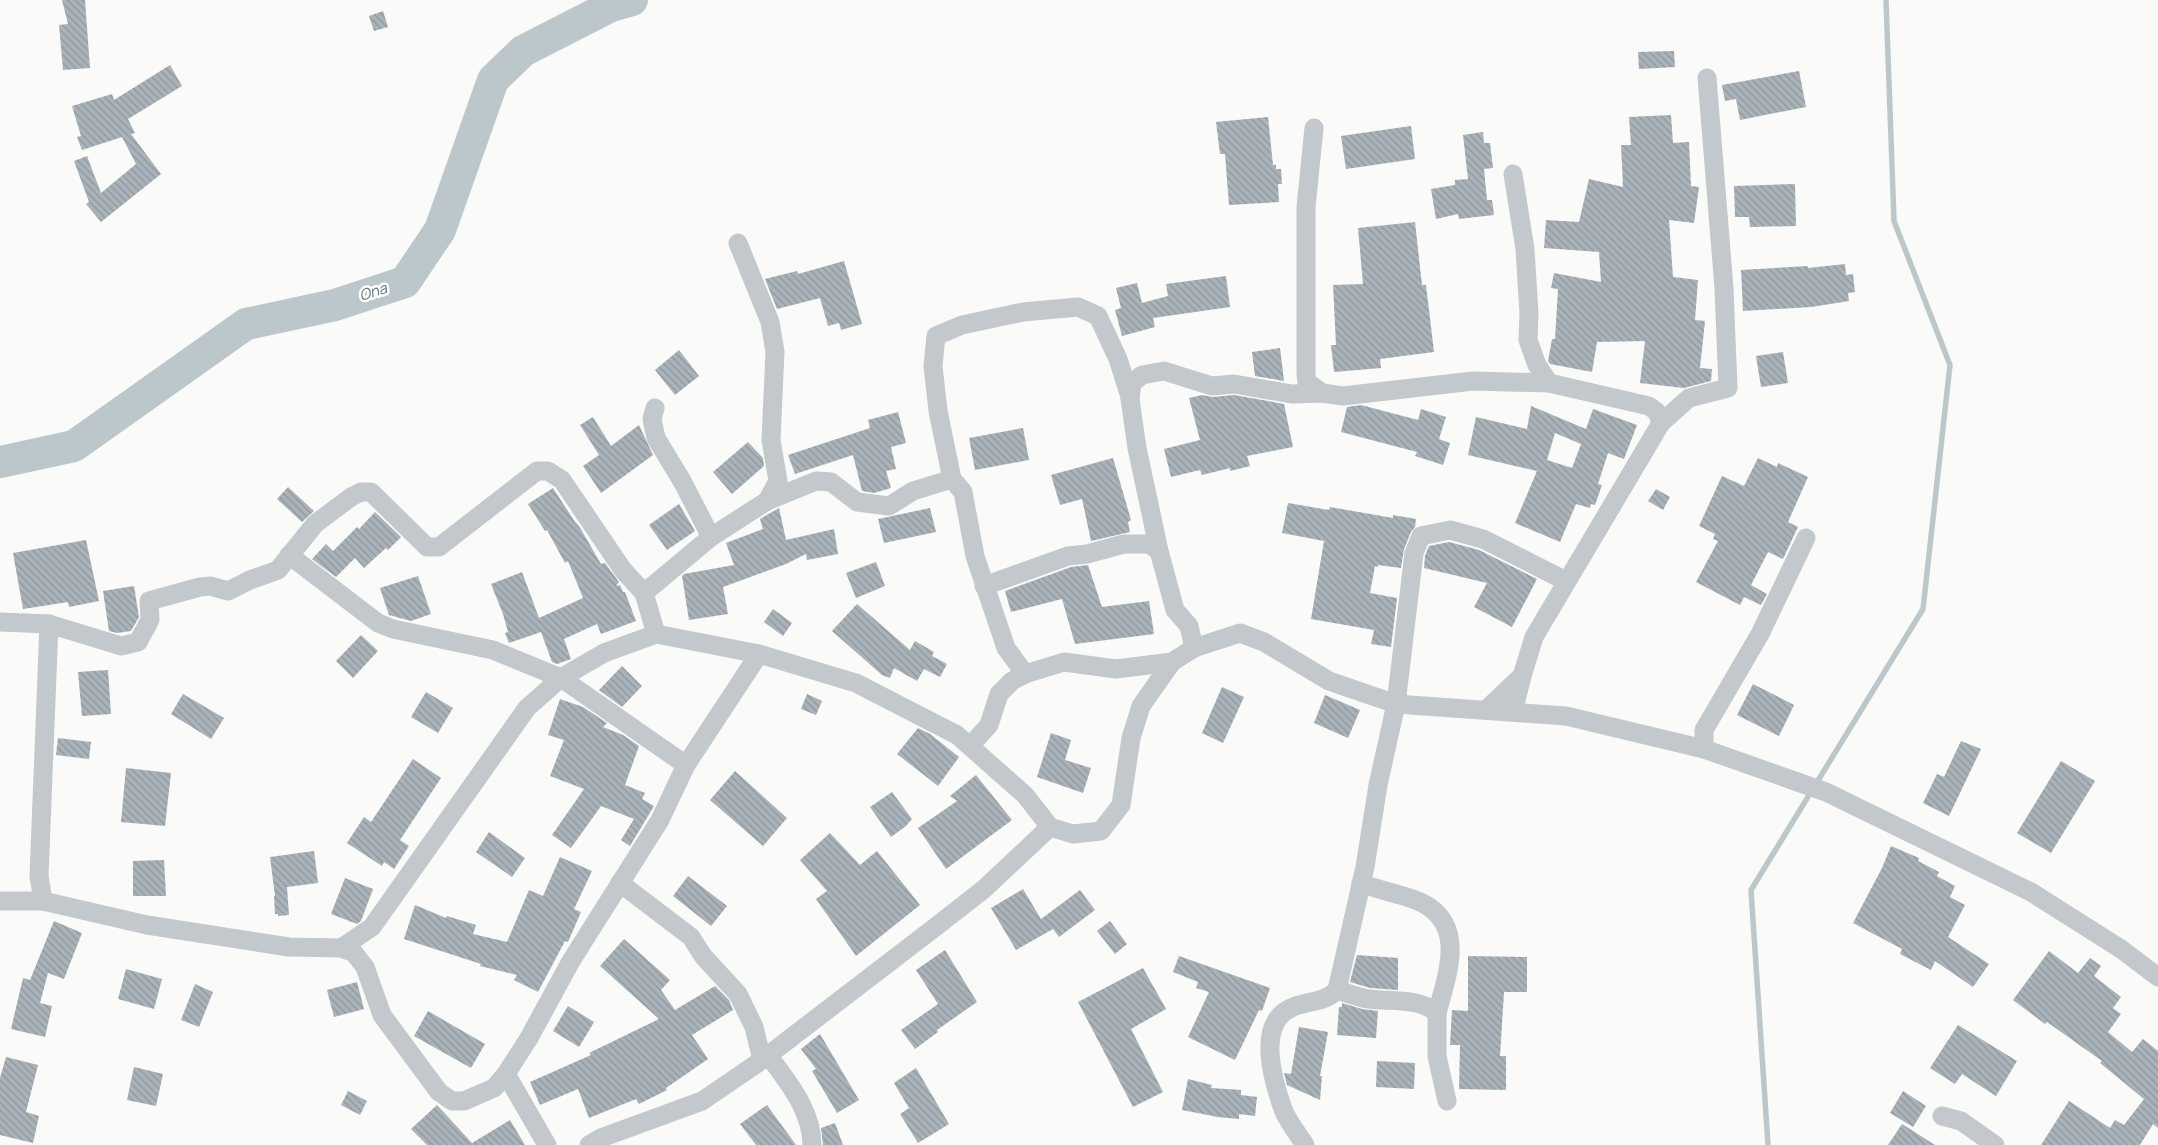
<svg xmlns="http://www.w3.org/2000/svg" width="2158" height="1145" font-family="Manrope,sans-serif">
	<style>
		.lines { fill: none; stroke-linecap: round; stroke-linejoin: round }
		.stream { stroke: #bbc7cb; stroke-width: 5.5 }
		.river { stroke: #bbc7cb; stroke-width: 32 }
		.building { fill: url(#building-back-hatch); fill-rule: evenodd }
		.minor { stroke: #c3c8cc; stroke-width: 19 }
		.labels { text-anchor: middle; stroke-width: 5; stroke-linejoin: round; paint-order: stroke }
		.water-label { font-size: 15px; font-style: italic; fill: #60757c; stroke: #fff }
	</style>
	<defs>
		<pattern id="building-back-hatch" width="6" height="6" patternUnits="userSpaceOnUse" patternTransform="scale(1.25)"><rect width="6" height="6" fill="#aab3b9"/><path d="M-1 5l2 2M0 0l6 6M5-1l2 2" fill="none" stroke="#8e969c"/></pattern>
	</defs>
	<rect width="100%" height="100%" fill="#fafaf8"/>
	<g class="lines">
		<polyline class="stream" points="1768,1145 1751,890 1923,609 1950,365 1894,221 1886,0"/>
		<polyline class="river" points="0,462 74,446 246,324 335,305 405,282 440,230 493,80 523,51 611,6 632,0"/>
	</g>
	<g class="building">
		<polygon points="62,0 85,0 90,68 63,70 59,25 68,24"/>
		<polygon points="383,11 388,27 374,31 369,16"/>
		<polygon points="1674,51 1675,67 1639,69 1638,52"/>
		<polygon points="170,65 182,86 128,119 135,133 131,134 161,174 101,222 86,204 89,202 74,161 87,156 101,193 136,164 122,137 82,150 77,137 81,136 72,106 112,94 114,100"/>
		<polygon points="1799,71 1806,107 1740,120 1736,99 1725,101 1722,85"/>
		<polygon points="1671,115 1673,143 1689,142 1691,186 1699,187 1694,223 1669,220 1673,277 1698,280 1695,320 1705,321 1700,368 1712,369 1711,381 1684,388 1640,383 1645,341 1597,342 1592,372 1550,364 1548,361 1552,339 1555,339 1558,289 1551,288 1554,273 1601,282 1599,252 1544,248 1546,220 1579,222 1589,179 1623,187 1621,145 1631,145 1629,117"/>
		<polygon points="1268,117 1273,165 1276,165 1276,169 1281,169 1282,184 1278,184 1279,202 1229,205 1225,154 1220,154 1216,122"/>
		<polygon points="1411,126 1415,159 1346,169 1341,136"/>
		<polygon points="1483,132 1484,143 1490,143 1493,168 1484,169 1487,200 1492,200 1494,215 1459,219 1458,214 1436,219 1431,189 1455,185 1455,180 1468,179 1463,135"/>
		<polygon points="1795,184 1796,226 1750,227 1749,217 1735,217 1734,186"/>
		<polygon points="1415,222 1422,285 1426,285 1434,352 1380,359 1381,368 1334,372 1331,345 1336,345 1333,285 1363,284 1358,228"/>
		<polygon points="844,261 862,324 841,330 839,323 828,326 820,298 777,309 765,279 797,271 798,274"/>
		<polygon points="1845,264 1846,275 1853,274 1855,292 1848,293 1849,301 1811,307 1743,311 1741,270 1808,266 1808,268"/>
		<polygon points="1226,276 1230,307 1153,318 1155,327 1122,336 1115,310 1121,308 1116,288 1137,283 1142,303 1168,296 1166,284"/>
		<polygon points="1280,348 1284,381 1255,376 1252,352"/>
		<polygon points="679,350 699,376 675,395 655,370"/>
		<polygon points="1783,352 1788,383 1761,387 1756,356"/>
		<polygon points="1202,395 1213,397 1234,395 1284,404 1293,447 1247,456 1250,466 1230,471 1230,468 1202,475 1200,470 1171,477 1164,449 1200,440 1189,398"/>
		<polygon points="1361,405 1418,420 1421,409 1446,417 1439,439 1450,443 1443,465 1415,456 1417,452 1341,432 1347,407"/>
		<path d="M1531,406L1586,429L1593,409L1637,425L1624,459L1608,453L1598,484L1602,485L1595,505L1591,504L1590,508L1576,504L1560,542L1515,523L1537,471L1468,455L1476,417L1527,429ZM1555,433L1581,444L1572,468L1547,460Z"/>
		<polygon points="898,412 906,443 891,447 896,469 886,471 891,488 874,493 862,491 853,455 795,474 788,455 870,428 868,420"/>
		<polygon points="593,417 611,446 639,425 653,455 601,493 583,466 599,455 580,425"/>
		<polygon points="1023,428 1029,460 975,470 969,438"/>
		<polygon points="748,442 763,458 764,466 732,494 713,472"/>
		<polygon points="1113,458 1131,520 1128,522 1130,532 1091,541 1082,499 1060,505 1051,475"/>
		<polygon points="1758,458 1777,467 1778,463 1808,477 1788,522 1798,527 1783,559 1768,552 1751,585 1767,594 1761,605 1744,597 1740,605 1696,582 1718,541 1713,539 1715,534 1699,526 1722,476 1744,486"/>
		<polygon points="288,487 314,511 302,522 277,499"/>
		<polygon points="553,488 575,522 579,526 601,564 605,563 619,582 616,586 620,585 623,592 625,592 636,621 601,634 597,624 564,639 571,659 557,664 552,662 541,632 509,643 505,633 508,632 503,614 491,584 522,572 539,618 583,598 568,561 565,563 547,530 545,531 528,504"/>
		<polygon points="1656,489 1670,497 1663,510 1648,501"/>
		<polygon points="1288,503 1329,510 1330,507 1393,518 1393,515 1416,519 1415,527 1411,532 1404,549 1401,568 1378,565 1378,567 1375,566 1370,593 1397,598 1391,647 1371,644 1374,630 1311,619 1324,541 1282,533"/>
		<polygon points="679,504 695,531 667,550 649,525"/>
		<polygon points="779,508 786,540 834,529 838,554 807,560 806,554 786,564 723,587 728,614 689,620 682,576 684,574 734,565 726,543 763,529 760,519"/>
		<polygon points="930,508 936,532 884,543 878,519"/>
		<polygon points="375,512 401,537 388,550 386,548 364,568 355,558 336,577 312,559 326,544 333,551 357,527 359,529"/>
		<polygon points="86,540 99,601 69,607 68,602 23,609 13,553"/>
		<polygon points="1449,542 1479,550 1537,579 1512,627 1474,607 1487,583 1424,568 1425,556 1429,546"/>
		<polygon points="876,562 885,586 856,598 846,573"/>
		<polygon points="1088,565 1102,607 1149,601 1154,634 1075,644 1062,599 1011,612 1005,591 1071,567"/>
		<polygon points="418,576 431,614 411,621 389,615 380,588"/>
		<polygon points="134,586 139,617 131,631 117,633 109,631 103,591"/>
		<polygon points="857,604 910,650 915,641 934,652 932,656 947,664 940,677 924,669 917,681 894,668 890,678 882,675 832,631"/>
		<polygon points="773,609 792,623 783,636 764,622"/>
		<polygon points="361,635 378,651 353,678 336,661"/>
		<polygon points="622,666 642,686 622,707 599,690"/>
		<polygon points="108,670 111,714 82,716 78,672"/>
		<polygon points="1753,684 1794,705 1779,736 1737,715"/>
		<polygon points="1222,687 1244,697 1223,743 1202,733"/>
		<polygon points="426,692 453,708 438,733 411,717"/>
		<polygon points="183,694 224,718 211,739 171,714"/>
		<polygon points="807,694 822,701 816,715 801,709"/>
		<polygon points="1325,695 1360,710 1348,738 1314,723"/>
		<polygon points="560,699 583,707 607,723 603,727 623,735 639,746 625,785 645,793 642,799 654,806 630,846 621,840 634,819 601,806 571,848 552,835 584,789 550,776 564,740 548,735"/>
		<polygon points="918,728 930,734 959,757 938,786 897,754"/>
		<polygon points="1051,733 1071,740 1065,760 1091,768 1083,793 1037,777"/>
		<polygon points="58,738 91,742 89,759 56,755"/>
		<polygon points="1961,741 1981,749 1949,816 1923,803 1937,774 1944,777"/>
		<polygon points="413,759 441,778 400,840 409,846 394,869 384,862 382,866 347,843 364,817 371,822"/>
		<polygon points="2061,761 2095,781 2051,853 2017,833"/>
		<polygon points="126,768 171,773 165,826 121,822"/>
		<polygon points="735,771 787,818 763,846 710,800"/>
		<polygon points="976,775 1012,820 946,869 918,828 957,801 950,796"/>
		<polygon points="892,792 912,819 906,826 891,837 870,807"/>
		<polygon points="489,832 525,858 512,877 476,852"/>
		<polygon points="830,833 860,865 877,851 920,905 856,956 816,899 827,891 800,860"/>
		<polygon points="1891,846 1919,858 1918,861 1939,872 1937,876 1955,886 1950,897 1965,905 1948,937 1989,964 1973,987 1935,961 1931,970 1900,954 1902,949 1853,923 1882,868"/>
		<polygon points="314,851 318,883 287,887 289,915 278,916 278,914 275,914 274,896 275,896 270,857"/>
		<polygon points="560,857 592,871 574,909 581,912 568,942 565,941 538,992 514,980 517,975 480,966 481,964 404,939 415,905 446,918 447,916 476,925 473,934 507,942 529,890 543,896"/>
		<polygon points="164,860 166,896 133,896 133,861"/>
		<polygon points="688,876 727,906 711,926 673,896"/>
		<polygon points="345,878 373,889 361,921 357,924 331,914"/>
		<polygon points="1023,889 1041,919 1080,890 1095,910 1059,937 1053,929 1016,950 991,908"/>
		<polygon points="54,921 82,933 64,979 48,973 40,1003 52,1006 45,1037 11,1029 23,978 30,980"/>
		<polygon points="1110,921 1127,944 1115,954 1097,931"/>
		<polygon points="624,939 670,980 661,990 675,1010 715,986 729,1000 733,1010 692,1035 708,1059 666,1088 667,1090 639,1104 636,1099 589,1118 578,1089 540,1105 530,1082 591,1055 589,1053 659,1019 600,966"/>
		<polygon points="945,950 977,1002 937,1030 938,1032 915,1049 901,1030 938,1004 916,970"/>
		<polygon points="2049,951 2078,973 2090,958 2101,966 2094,976 2121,997 2113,1008 2121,1014 2108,1032 2132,1052 2143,1039 2158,1051 2158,1128 2153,1124 2140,1145 2041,1145 2069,1101 2110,1128 2115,1120 2124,1125 2144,1099 2100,1063 2102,1061 2047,1022 2045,1024 2013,1000"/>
		<polygon points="1357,955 1398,958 1398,990 1370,988 1350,982"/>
		<polygon points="1179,956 1270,988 1262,1011 1259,1010 1235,1060 1188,1037 1209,992 1196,988 1198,982 1173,972"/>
		<polygon points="1468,956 1527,957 1527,992 1504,992 1500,1056 1506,1056 1506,1090 1459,1089 1460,1045 1450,1045 1452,1010 1468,1011"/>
		<polygon points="1143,968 1166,1009 1131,1029 1163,1092 1133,1107 1078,1002"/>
		<polygon points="126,969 162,979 154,1009 118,999"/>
		<polygon points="357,982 364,1009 334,1017 327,990"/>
		<polygon points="195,984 213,992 199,1027 181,1020"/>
		<polygon points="1342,1003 1362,1009 1378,1011 1376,1038 1337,1035 1339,1007 1342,1007"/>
		<polygon points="568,1006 594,1022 579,1047 553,1031"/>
		<polygon points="428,1011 485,1044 471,1068 414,1036"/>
		<polygon points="1958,1025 2017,1061 1996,1096 1962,1074 1955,1084 1930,1068"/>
		<polygon points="1299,1027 1328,1032 1320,1076 1322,1076 1320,1100 1287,1085 1284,1073 1291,1074"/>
		<polygon points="820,1034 859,1100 837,1113 812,1071 816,1069 801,1049"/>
		<polygon points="6,1057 38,1065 26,1112 39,1116 33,1143 0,1135 0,1078"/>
		<polygon points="1377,1061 1415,1063 1414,1089 1376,1087"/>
		<polygon points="134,1067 163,1074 156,1106 127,1100"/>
		<polygon points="916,1068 949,1124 918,1143 900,1114 909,1108 894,1083"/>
		<polygon points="1188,1079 1212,1085 1211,1088 1241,1090 1241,1095 1257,1097 1255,1116 1239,1114 1239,1119 1218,1117 1182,1110"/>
		<polygon points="348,1091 367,1101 360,1115 341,1105"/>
		<polygon points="1903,1091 1926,1106 1913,1127 1890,1113"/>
		<polygon points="437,1105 472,1143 510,1120 525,1145 427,1145 411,1129"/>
		<polygon points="767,1105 796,1145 756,1145 740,1124"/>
		<polygon points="835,1123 843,1145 823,1145 821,1128"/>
		<polygon points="1902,1124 1935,1145 1888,1145"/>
	</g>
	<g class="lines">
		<g class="minor">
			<polyline points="1314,128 1306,207 1306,374 1307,382 1322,393"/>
			<polyline points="1513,174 1525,249 1529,313 1528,340 1537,365 1549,383"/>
			<polyline points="738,243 770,322 775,352 771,440 778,481 767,501"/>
			<polyline points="655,408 652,419 656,438 682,481 711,537"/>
			<polyline points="289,555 378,623 393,629 493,650 561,678 686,765"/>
			<polyline points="984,586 1068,556 1087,554 1124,544 1149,544 1159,551"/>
			<polyline points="644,593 711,537 767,501 816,481 831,482 857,502 889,506 913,491 952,479"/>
			<polyline points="0,622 49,624 121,646 138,642 150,620 149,601 200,587 210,586 228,591 250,580 278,570 315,524 351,497 361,492 371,492 427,547 439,547 537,471 548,471 562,480 623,570 644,593 656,634"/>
			<polyline points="1194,648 1189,626 1175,610 1159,551 1137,448 1130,399 1132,383 1142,375 1164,371 1212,386 1234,384 1292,394 1322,393 1343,396 1473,381 1549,383 1649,406 1657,412 1661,423"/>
			<polyline points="1025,674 1006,648 975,556 963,492 952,479 938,411 933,366 936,336 962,325 1023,312 1078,307 1098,316 1118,359 1130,397"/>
			<polyline points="1486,710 1522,676"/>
			<polyline points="1513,712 1522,676 1534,637 1661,423 1689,398 1728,388 1724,288 1707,78"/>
			<polyline points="970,746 989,725 999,694 1012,681 1025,674 1064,662 1116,669 1172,662"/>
			<polyline points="1704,749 1704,730 1760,634 1806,538"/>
			<polyline points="620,883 691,937 703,956 738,994 754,1027 762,1060"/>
			<path d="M1361,883C1378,890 1396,893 1413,899C1469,919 1448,972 1437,1013"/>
			<polyline points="0,901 43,901 147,925 289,947 341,948 372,927 527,708 561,678 604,653 656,634 759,654 856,683 957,735 1025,795 1050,827 1073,834 1101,831 1121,805 1131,738 1141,706 1172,662 1194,648 1240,633 1264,642 1329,681 1396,704 1566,716 1704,749 1826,792 2031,892 2121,949 2158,977"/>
			<polyline points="43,901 39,876 49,624"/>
			<polyline points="341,948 354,953 365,967 382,1015 439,1092 452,1101 464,1101 494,1088 506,1074 529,1038 571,961 660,820 686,765 759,654"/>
			<path d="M1337,990C1347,993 1357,997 1368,999C1390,1002 1418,997 1437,1013V1056L1447,1101"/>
			<path d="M768,1055C787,1081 812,1110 812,1145"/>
			<polyline points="506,1074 547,1145"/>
			<polyline points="1942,1116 1961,1121 1995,1145"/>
			<polyline points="589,1145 601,1138 702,1101 762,1060 938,925 984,889 1050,827"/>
			<path d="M1305,1145C1298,1134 1288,1122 1283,1109C1273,1081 1256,1024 1291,1008C1307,1000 1323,1004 1337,990L1365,867L1378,785L1396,704L1414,553L1421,536L1450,530L1483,539L1566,581"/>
		</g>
	</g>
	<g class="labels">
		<g class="water-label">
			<text transform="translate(373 292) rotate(-18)" y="5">Ona</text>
		</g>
	</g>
</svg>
